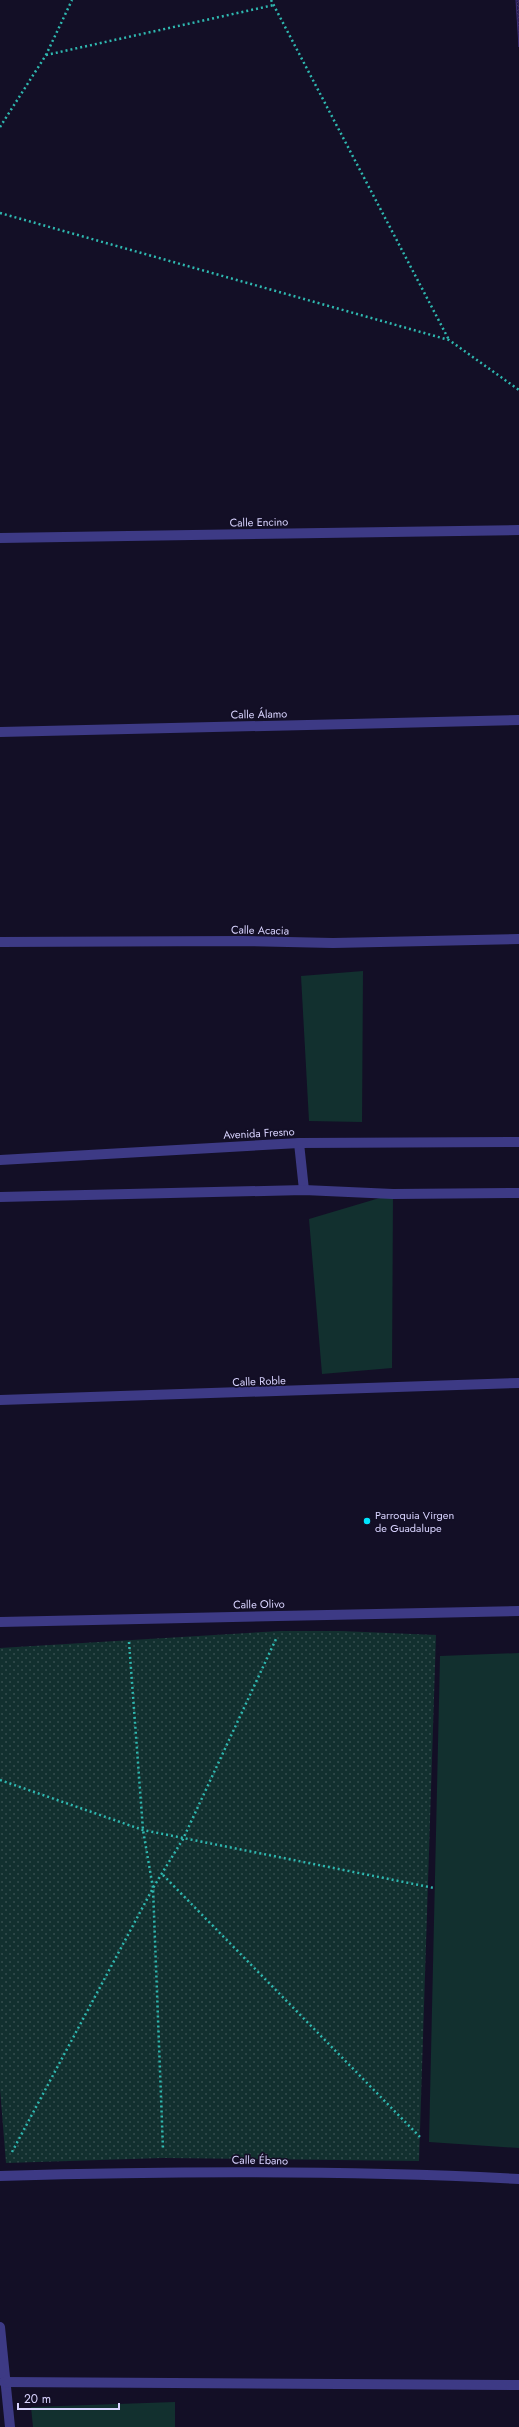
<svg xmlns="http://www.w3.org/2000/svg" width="519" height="2427" font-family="Jost,sans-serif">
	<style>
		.grass { fill: url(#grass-dots) }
		.park { fill: #12302f }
		.building { fill: url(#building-cross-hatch); stroke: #3b2d73 }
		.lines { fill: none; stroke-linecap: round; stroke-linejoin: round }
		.path { stroke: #2fb8b0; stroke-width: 2.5; stroke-dasharray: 2 3; stroke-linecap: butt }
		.minor { stroke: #3d3a85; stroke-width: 10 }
		.poi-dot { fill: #00e5ff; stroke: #130f26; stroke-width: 1.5 }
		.labels { text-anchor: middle; stroke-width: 3.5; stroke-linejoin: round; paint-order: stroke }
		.street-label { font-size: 11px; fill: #d9d4ff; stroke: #130f26 }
		.poi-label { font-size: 11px; fill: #d9d4ff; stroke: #130f26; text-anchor: start }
	</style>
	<defs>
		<pattern id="grass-dots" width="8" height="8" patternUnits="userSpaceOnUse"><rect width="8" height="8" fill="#12302f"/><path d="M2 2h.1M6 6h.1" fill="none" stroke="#344d4e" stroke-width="1.8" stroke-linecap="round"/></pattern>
		<pattern id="building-cross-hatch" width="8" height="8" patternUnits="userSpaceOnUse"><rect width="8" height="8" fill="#241b47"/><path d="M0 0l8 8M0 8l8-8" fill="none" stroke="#433b63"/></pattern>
	</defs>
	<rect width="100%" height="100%" fill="#130f26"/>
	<polygon class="grass" points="280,1631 341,1631 436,1635 419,2161 163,2158 6,2163 0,2089 0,1648"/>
	<g class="park">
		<polygon points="363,971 362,1122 309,1121 301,976"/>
		<polygon points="393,1194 392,1368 322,1374 309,1219"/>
		<polygon points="519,1653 519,2148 429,2142 440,1656"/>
		<polygon points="175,2402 175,2427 33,2427 31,2407"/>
	</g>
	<polygon class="building" points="516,0 519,0 519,47"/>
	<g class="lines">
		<g class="path">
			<polyline points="271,0 449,340"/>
			<polyline points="46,55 274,5"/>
			<polyline points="0,127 46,55 72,0"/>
			<polyline points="0,213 449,340 519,390"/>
			<polyline points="129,1642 143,1830 153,1888 163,2149"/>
			<polyline points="0,1780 143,1830 434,1888"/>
			<polyline points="163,1875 420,2137"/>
			<polyline points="12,2152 153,1888 183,1839 276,1639"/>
		</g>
		<g class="minor">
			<polyline points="0,538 519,530"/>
			<polyline points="0,732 519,720"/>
			<polyline points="0,942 242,941 333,943 519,939"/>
			<polyline points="299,1143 304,1190"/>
			<polyline points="0,1160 299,1143 519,1142"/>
			<polyline points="0,1197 304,1190 393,1194 519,1193"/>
			<polyline points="0,1400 519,1383"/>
			<polyline points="0,1622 519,1611"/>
			<path d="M0,2176C173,2171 346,2170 519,2179"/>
			<polyline points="0,2327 10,2427"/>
			<polyline points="4,2382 519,2385"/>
		</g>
	</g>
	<circle class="poi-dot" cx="367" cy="1521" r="4"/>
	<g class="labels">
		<g class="street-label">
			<text transform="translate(259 522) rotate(-1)" y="4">Calle Encino</text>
			<text transform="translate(259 714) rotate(-1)" y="4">Calle Álamo</text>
			<text transform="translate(260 930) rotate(1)" y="4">Calle Acacia</text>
			<text transform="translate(259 1133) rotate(-3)" y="4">Avenida Fresno</text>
			<text transform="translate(259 1381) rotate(-2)" y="4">Calle Roble</text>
			<text transform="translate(259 1604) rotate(-1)" y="4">Calle Olivo</text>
			<text transform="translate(260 2160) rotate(1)" y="4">Calle Ébano</text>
		</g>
		<g class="poi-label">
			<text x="375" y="1519">Parroquia Virgen<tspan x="375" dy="13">de Guadalupe</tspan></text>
		</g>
	</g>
	<path d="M18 2403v6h101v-6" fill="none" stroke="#d9d4ff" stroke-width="2"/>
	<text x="24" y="2403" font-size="12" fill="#d9d4ff" stroke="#130f26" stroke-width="3" paint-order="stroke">20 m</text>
</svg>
